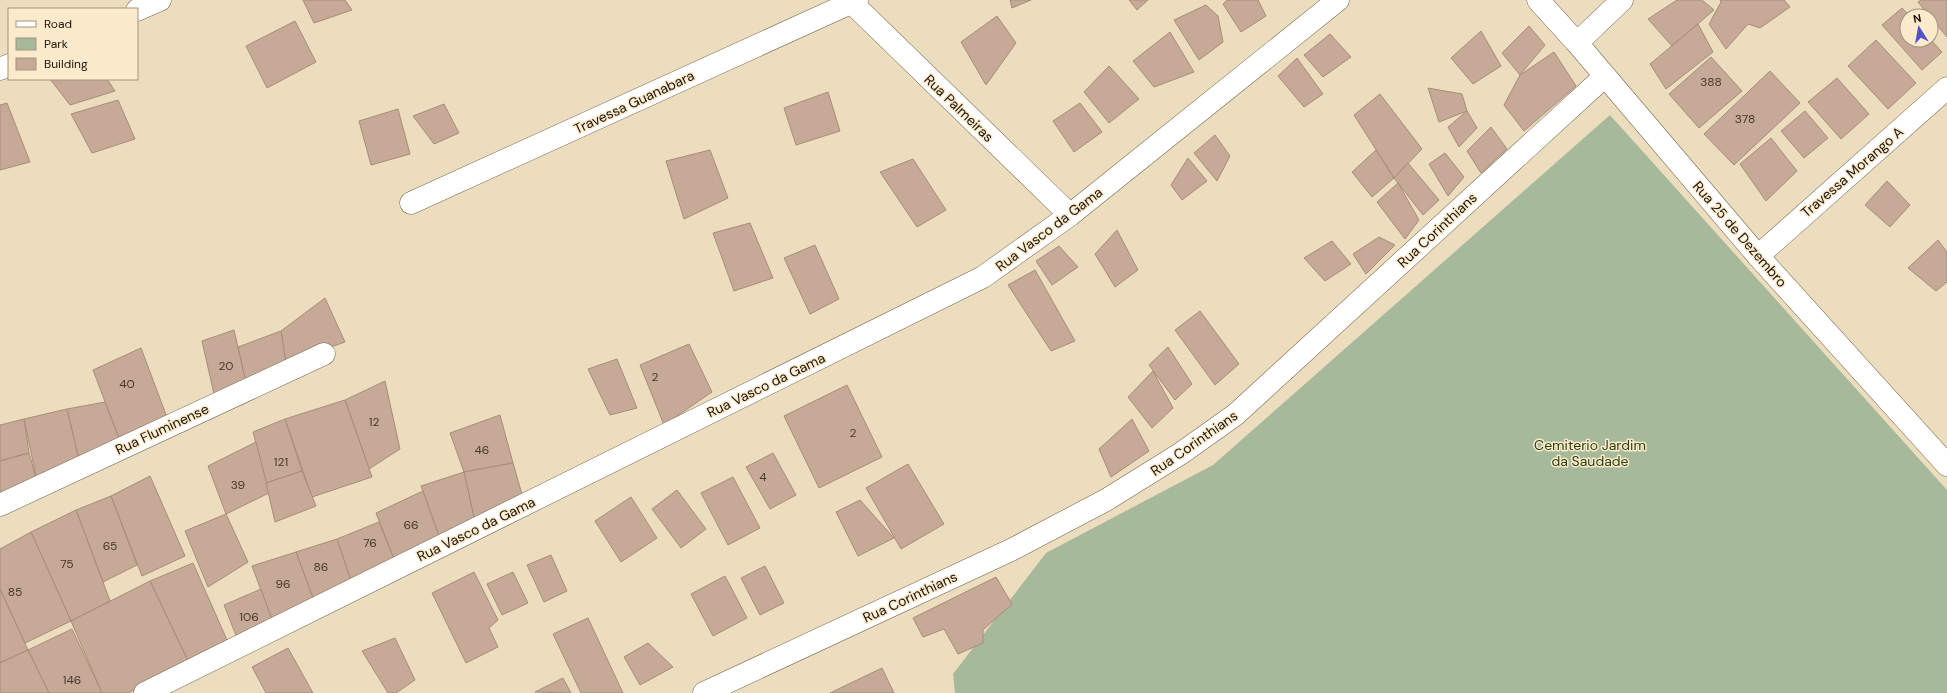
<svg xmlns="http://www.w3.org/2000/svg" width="1947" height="693" font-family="'DM Sans',sans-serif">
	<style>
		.green { fill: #a7b99b }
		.building { fill: #c6a996; stroke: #a78c78 }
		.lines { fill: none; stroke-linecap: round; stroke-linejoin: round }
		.minor-casing { stroke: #74664c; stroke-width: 23 }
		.minor { stroke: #fff; stroke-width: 22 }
		.labels { text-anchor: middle; stroke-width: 3; stroke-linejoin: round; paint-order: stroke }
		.number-label { font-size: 12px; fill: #45392c }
		.street-label { font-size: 14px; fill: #1a1409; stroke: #fbeacc }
		.park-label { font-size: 14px; fill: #27430d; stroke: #fbeacc }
	</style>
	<rect width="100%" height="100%" fill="#edddbf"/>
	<polygon class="green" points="1610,115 1947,490 1947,693 955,693 953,674 1046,553 1213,465"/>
	<g class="building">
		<polygon points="303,0 345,0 352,10 314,23"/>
		<polygon points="1010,0 1031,0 1012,8"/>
		<polygon points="1129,0 1148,0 1137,10"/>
		<polygon points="1227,0 1258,0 1266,16 1241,32 1223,4"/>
		<polygon points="1677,0 1702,0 1714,10 1672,46 1648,19"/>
		<polygon points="1720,0 1784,0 1790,7 1760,28 1748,24 1726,49 1709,24 1721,2"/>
		<polygon points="1921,0 1947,0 1947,37 1931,18 1931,16 1929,16 1918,2"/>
		<polygon points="1206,5 1218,16 1223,42 1199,60 1174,20"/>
		<polygon points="1902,8 1910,16 1907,16 1907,40 1931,40 1942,52 1922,70 1882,25"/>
		<polygon points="997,16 1016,43 986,85 961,42"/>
		<polygon points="295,21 316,62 267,88 246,46"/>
		<polygon points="1698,24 1713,52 1666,89 1650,64"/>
		<polygon points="1529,26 1545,45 1520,75 1502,53"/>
		<polygon points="1481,31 1501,66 1473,84 1451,58"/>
		<polygon points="1170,32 1194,72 1154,87 1133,61"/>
		<polygon points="1330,34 1351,57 1323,77 1304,55"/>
		<polygon points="1876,40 1916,83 1888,109 1848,66"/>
		<polygon points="1554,52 1576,86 1524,131 1504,105 1520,75"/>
		<polygon points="1711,57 1742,91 1699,128 1669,94"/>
		<polygon points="1297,58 1323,94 1304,107 1278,76"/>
		<polygon points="1109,66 1139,99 1109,123 1084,92"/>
		<polygon points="1770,71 1800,103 1734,165 1704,134"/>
		<polygon points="1837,78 1869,114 1841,139 1808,102"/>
		<polygon points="50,79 107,79 115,91 70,105"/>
		<polygon points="1428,88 1462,94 1467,111 1439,122"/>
		<polygon points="828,92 840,131 796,145 784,108"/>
		<polygon points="1380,94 1422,149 1394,178 1354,115"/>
		<polygon points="118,100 135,139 92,153 71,114"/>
		<polygon points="7,103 30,162 0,170 0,105"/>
		<polygon points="1080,103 1102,132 1074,152 1053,121"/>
		<polygon points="444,104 459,133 434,144 413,116"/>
		<polygon points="398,109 410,154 371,165 359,121"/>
		<polygon points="1467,111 1477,128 1459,147 1448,127"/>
		<polygon points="1805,111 1828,138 1804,158 1781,131"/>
		<polygon points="1491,127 1507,149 1481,173 1467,151"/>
		<polygon points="1215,135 1230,156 1217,181 1194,153"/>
		<polygon points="1771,138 1797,171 1766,201 1740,164"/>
		<polygon points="710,150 728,198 684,219 666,161"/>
		<polygon points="1376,150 1394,178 1372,197 1352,172"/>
		<polygon points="1445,153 1464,177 1448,196 1429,164"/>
		<polygon points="1188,158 1207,181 1182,200 1171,185"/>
		<polygon points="913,159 946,210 917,227 880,172"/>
		<polygon points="1408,163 1439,200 1423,215 1394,178"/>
		<polygon points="1887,181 1910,205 1890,227 1865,205"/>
		<polygon points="1398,183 1419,220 1405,239 1377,202"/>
		<polygon points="750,223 773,278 734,291 713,233"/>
		<polygon points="1117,230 1138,270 1115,287 1095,254"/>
		<polygon points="1379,237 1395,245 1366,274 1353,254"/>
		<polygon points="1938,240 1947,252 1947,282 1936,291 1908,268"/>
		<polygon points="1332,241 1351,264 1325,281 1304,258"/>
		<polygon points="815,245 839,299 810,314 784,258"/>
		<polygon points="1059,246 1078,267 1052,285 1036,261"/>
		<polygon points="1035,270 1075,341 1051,351 1008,285"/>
		<polygon points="325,298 345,342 286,363 281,331"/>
		<polygon points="1200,311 1239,364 1215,385 1175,330"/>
		<polygon points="234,330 246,382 214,394 202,341"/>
		<polygon points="281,331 286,363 246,382 238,347"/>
		<polygon points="689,344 712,392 664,425 640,365"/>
		<polygon points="1168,347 1192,384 1175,400 1149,365"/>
		<polygon points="141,348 168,420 120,441 93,370"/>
		<polygon points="617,359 637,408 610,415 588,369"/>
		<polygon points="1153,371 1173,408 1152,428 1128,397"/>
		<polygon points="385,381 400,449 369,469 345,400"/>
		<polygon points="847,385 882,457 819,488 784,416"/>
		<polygon points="345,400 372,477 312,497 285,419"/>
		<polygon points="105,402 120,441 79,460 67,409"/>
		<polygon points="67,409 79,460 37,481 24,419"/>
		<polygon points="500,415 513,463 464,472 450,433"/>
		<polygon points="24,419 29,453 0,461 0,425"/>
		<polygon points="285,419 302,471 266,483 253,432"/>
		<polygon points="1132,419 1149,451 1111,477 1099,449"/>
		<polygon points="256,442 269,493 226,514 208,466"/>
		<polygon points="29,453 37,481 0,496 0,461"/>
		<polygon points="773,453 796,495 770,509 746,467"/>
		<polygon points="513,463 523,498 475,522 464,472"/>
		<polygon points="908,464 944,524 901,549 866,488"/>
		<polygon points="302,471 316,506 275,522 266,483"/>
		<polygon points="464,472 475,522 439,536 421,486"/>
		<polygon points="150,476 185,556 142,576 111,496"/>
		<polygon points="733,477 760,528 728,545 701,493"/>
		<polygon points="677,490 706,529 681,548 652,509"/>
		<polygon points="423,491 439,536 394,559 376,513"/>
		<polygon points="111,496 137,565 103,582 76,510"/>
		<polygon points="631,497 657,538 621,562 595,521"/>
		<polygon points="860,500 894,538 858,556 836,512"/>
		<polygon points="76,510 110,601 71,621 31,532"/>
		<polygon points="226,514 248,562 208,587 185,531"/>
		<polygon points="379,522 394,559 351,581 337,539"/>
		<polygon points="31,532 71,621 25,643 0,589 0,549"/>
		<polygon points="337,539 351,581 313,598 296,552"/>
		<polygon points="296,552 313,598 272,620 252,566"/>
		<polygon points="551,555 567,591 544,602 527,565"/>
		<polygon points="193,563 227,640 189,663 150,581"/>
		<polygon points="765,566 784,603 760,615 741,578"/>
		<polygon points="474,572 498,620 489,628 498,647 466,663 432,593"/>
		<polygon points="513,572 528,603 502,615 487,584"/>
		<polygon points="725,576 747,618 713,636 691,594"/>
		<polygon points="996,577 1012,604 983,630 983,643 958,654 944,629 923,637 913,618"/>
		<polygon points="150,581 189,663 128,693 102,693 71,621"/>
		<polygon points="0,589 28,650 0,663"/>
		<polygon points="261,589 272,620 237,638 224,605"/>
		<polygon points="588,618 623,693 581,693 553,634"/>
		<polygon points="72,629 102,693 49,693 28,650"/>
		<polygon points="395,638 415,680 396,693 388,693 362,651"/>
		<polygon points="648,643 673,667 640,685 624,657"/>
		<polygon points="288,648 313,693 266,693 252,667"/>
		<polygon points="28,650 49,693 0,693 0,663"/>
		<polygon points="882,668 894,693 830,693"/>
		<polygon points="563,678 571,693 535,692"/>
	</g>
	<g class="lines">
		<defs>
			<g id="minor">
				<polyline points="849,0 1070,215"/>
				<polyline points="1538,0 1577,43 1758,256 1947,465"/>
				<polyline points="137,10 160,0"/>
				<polyline points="1577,43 1622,0"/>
				<polyline points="0,69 9,65"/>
				<polyline points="411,203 857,0"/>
				<polyline points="1758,256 1947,88"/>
				<polyline points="0,505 324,354"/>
				<polyline points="145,693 983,277 1070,215 1338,0"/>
				<polyline points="704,693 1011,550 1106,500 1180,454 1235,415 1604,77"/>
			</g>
		</defs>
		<use href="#minor" class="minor-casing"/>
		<use href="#minor" class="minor"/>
	</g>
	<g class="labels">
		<g class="number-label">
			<text x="1711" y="86">388</text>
			<text x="1745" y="123">378</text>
			<text x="226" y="370">20</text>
			<text x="655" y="381">2</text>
			<text x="127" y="388">40</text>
			<text x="374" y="426">12</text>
			<text x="853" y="437">2</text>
			<text x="482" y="454">46</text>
			<text x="281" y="466">121</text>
			<text x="763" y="481">4</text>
			<text x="238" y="489">39</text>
			<text x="411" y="529">66</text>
			<text x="370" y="547">76</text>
			<text x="110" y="550">65</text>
			<text x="67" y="568">75</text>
			<text x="321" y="571">86</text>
			<text x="283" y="588">96</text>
			<text x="15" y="596">85</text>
			<text x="249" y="621">106</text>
			<text x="72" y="684">146</text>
		</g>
		<g class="street-label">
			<text transform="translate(634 102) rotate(-25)" y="5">Travessa Guanabara</text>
			<text transform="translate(959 108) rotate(44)" y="5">Rua Palmeiras</text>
			<text transform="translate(1852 172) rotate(-41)" y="5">Travessa Morango A</text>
			<text transform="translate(1049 229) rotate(-37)" y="5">Rua Vasco da Gama</text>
			<text transform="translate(1437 230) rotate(-43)" y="5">Rua Corinthians</text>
			<text transform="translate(1740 234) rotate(49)" y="5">Rua 25 de Dezembro</text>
			<text transform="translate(766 385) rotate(-26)" y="5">Rua Vasco da Gama</text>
			<text transform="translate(162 429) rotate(-25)" y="5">Rua Fluminense</text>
			<text transform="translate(1194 443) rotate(-35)" y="5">Rua Corinthians</text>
			<text transform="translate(476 529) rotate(-26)" y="5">Rua Vasco da Gama</text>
			<text transform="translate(910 597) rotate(-25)" y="5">Rua Corinthians</text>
		</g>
		<g class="park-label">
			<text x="1590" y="450">Cemiterio Jardim<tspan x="1590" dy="16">da Saudade</tspan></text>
		</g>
	</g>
	<rect x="8" y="8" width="130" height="72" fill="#fbeacc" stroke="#a1947e"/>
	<rect x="16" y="21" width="20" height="6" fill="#ffffff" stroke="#a1947e"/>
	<text x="44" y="28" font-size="12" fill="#1a1409">Road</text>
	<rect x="16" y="38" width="20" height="12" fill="#a7b99b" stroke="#a1947e"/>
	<text x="44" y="48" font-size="12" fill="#1a1409">Park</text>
	<rect x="16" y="58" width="20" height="12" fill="#c6a996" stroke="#a1947e"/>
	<text x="44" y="68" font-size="12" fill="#1a1409">Building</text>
	<g transform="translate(1919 28) rotate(349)"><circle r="19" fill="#fbeacc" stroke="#a1947e"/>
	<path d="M0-3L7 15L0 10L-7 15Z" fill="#5352c9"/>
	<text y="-6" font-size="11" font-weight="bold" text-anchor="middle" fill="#1a1409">N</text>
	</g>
</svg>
